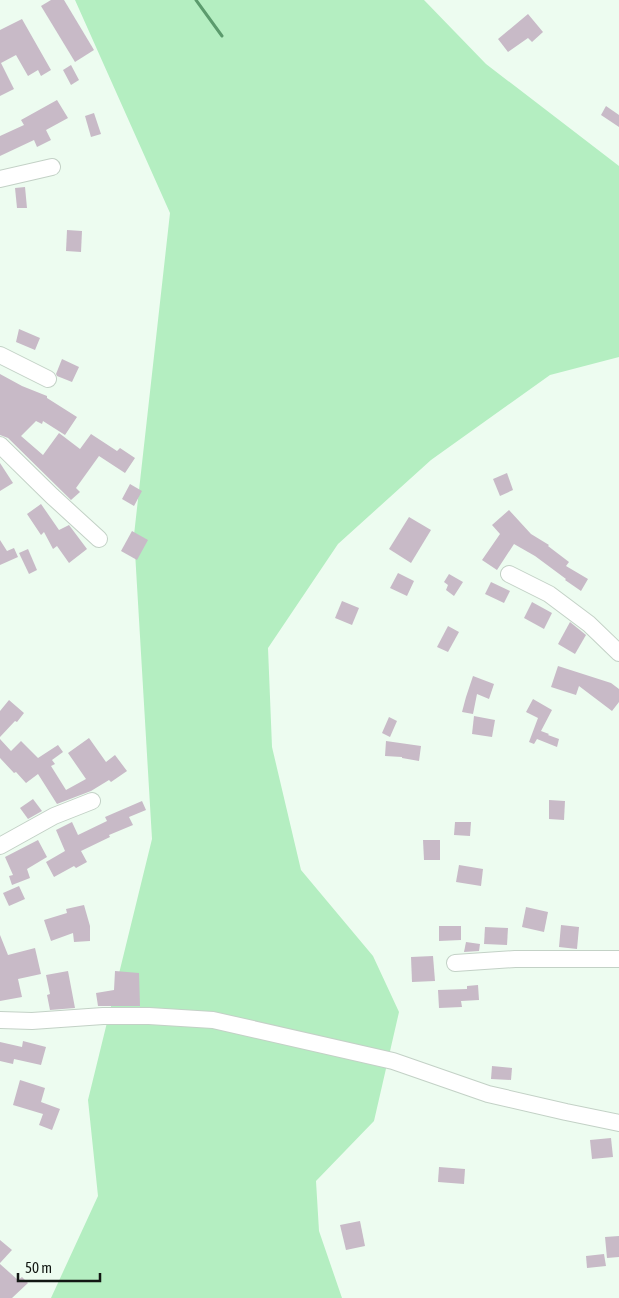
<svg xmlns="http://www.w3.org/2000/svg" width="619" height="1298" font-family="'Asap Condensed',sans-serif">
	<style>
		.green { fill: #b4eec1 }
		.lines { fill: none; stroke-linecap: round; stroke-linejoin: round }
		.stream { stroke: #5b9b6d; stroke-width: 3 }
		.building { fill: #c8bac7 }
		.minor-casing { stroke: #c3d1c6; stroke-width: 18 }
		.minor { stroke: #fff; stroke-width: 16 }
	</style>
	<rect width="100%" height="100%" fill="#edfcf0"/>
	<polygon class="green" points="75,0 424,0 486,64 619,166 619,357 550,375 431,460 338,544 268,648 272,747 301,870 373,956 399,1012 374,1121 316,1181 319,1231 342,1298 51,1298 98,1196 88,1100 152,839 134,535 170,213"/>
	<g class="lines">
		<polyline class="stream" points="196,0 222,36"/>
	</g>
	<g class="building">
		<polygon points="51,0 64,0 94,50 75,62 41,6"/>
		<polygon points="528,14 543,32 532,42 528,38 508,52 498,39"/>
		<polygon points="22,19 51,70 41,76 38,70 28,76 16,55 1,63 14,89 0,96 0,30"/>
		<polygon points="71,65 79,80 71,85 63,70"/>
		<polygon points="57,100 68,118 46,130 51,140 37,147 34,140 0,156 0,136 24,125 21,120"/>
		<polygon points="606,106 619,115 619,127 601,115"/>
		<polygon points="94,113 101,134 91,137 85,116"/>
		<polygon points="25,187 27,208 17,208 15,188"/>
		<polygon points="67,230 82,231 81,252 66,251"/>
		<polygon points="19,329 40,338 35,350 16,342"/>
		<polygon points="62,359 79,367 72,382 57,376 56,374"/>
		<polygon points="0,374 22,386 47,396 47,398 77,417 65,435 43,421 42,424 36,421 21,436 43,455 59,433 80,449 91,434 117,451 120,448 135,458 125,473 99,456 76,488 80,492 71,500 8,438 0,435"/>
		<polygon points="0,463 13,483 0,491"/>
		<polygon points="507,473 513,490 500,496 493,479"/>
		<polygon points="130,484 142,491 134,506 122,499"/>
		<polygon points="41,504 59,530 69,525 87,549 69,563 57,546 53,549 44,532 41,535 27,514"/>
		<polygon points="509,510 531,534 549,545 548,546 569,562 566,566 588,579 581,591 565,580 566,579 535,556 514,544 497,570 482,560 500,534 492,525"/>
		<polygon points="409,517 431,530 411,563 389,549"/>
		<polygon points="132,531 148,540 137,560 121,551"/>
		<polygon points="0,540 7,551 14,548 18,557 0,565"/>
		<polygon points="28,549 37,570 29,574 19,553"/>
		<polygon points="398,573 414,581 407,596 390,588"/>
		<polygon points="449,574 463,582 454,596 446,590 448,585 444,582"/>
		<polygon points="491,582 510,591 504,603 485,594"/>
		<polygon points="342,601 359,608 352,625 335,618"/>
		<polygon points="532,602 552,613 544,629 524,618"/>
		<polygon points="570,622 586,635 575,654 558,644"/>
		<polygon points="448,626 459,632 448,652 437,647"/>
		<polygon points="558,666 611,683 619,689 619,702 612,711 579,686 576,695 551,687"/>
		<polygon points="473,676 494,684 489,699 477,694 473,714 462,712 466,697"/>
		<polygon points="533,699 552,710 541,731 549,734 548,735 559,739 557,747 537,739 534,744 529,742 538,718 526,712"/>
		<polygon points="9,700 24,713 17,722 15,721 0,737 0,711"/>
		<polygon points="474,716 495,720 492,737 472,734"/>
		<polygon points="389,717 397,721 390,737 382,733"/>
		<polygon points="89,738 106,762 115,755 127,771 111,782 109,780 91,791 57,804 38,774 26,783 16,772 14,773 0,758 0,739 11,751 21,741 38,758 58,745 63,752 52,760 55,764 51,766 66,790 86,779 68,753"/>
		<polygon points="386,741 421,746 419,761 402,758 402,757 385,756"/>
		<polygon points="33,799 42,811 28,819 20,808"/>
		<polygon points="549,800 565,801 564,820 549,819"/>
		<polygon points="142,801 146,810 129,817 133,825 109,835 110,837 81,851 87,862 76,868 74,866 54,877 46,862 65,851 56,830 72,822 78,835 107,821 105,817"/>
		<polygon points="455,822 471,822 470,836 454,835"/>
		<polygon points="38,840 47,857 27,869 30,878 12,885 9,876 13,875 5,857"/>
		<polygon points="423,840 440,840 440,860 424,860"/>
		<polygon points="459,865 483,869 481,886 456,882"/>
		<polygon points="19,886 25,899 9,906 3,893"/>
		<polygon points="84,905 90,926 90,941 74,942 73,933 51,941 44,920 67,913 66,909"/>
		<polygon points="526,907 548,912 544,932 522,927"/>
		<polygon points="561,925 579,927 577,949 559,947"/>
		<polygon points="439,926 461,926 461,940 439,941"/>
		<polygon points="485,927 508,928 507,945 484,944"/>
		<polygon points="0,935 8,955 35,948 41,974 18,979 22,997 0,1001"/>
		<polygon points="466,942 480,944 479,951 464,952"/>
		<polygon points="433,956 435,981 412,982 411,957"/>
		<polygon points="68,971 75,1008 50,1010 47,995 50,994 46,975"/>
		<polygon points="115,971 139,973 140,1006 98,1006 96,993 114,990"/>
		<polygon points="478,985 479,1000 461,1001 462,1007 439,1008 438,990 467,989 467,986"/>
		<polygon points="23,1041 46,1047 41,1065 14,1059 13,1064 0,1061 0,1042 22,1047"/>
		<polygon points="492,1066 512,1068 511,1080 491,1079"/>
		<polygon points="20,1080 45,1088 41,1102 60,1109 52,1130 39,1125 43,1114 13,1105"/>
		<polygon points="611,1138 613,1157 592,1159 590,1140"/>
		<polygon points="439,1167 465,1169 464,1184 438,1182"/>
		<polygon points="360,1221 365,1246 346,1250 340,1225"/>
		<polygon points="619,1236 619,1257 607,1258 605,1237"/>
		<polygon points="0,1240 12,1250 0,1263"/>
		<polygon points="604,1254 606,1266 587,1268 586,1256"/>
		<polygon points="0,1264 18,1280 22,1277 28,1283 12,1298 0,1298"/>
	</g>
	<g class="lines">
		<defs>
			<g id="minor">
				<polyline points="0,179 52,167"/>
				<polyline points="0,355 48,379"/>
				<polyline points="0,445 52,496 99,539"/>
				<polyline points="509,574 549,594 589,624 619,653"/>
				<polyline points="0,846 54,816 92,801"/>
				<polyline points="455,963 515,959 619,959"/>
				<polyline points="0,1020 32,1021 103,1016 149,1016 213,1020 393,1061 488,1094 566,1112 619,1123"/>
			</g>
		</defs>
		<use href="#minor" class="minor-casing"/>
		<use href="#minor" class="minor"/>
	</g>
	<path d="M18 1273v8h82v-8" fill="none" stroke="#121713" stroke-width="2.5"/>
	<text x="25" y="1273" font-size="15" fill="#121713" stroke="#edfcf0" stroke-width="4" paint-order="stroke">50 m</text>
</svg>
